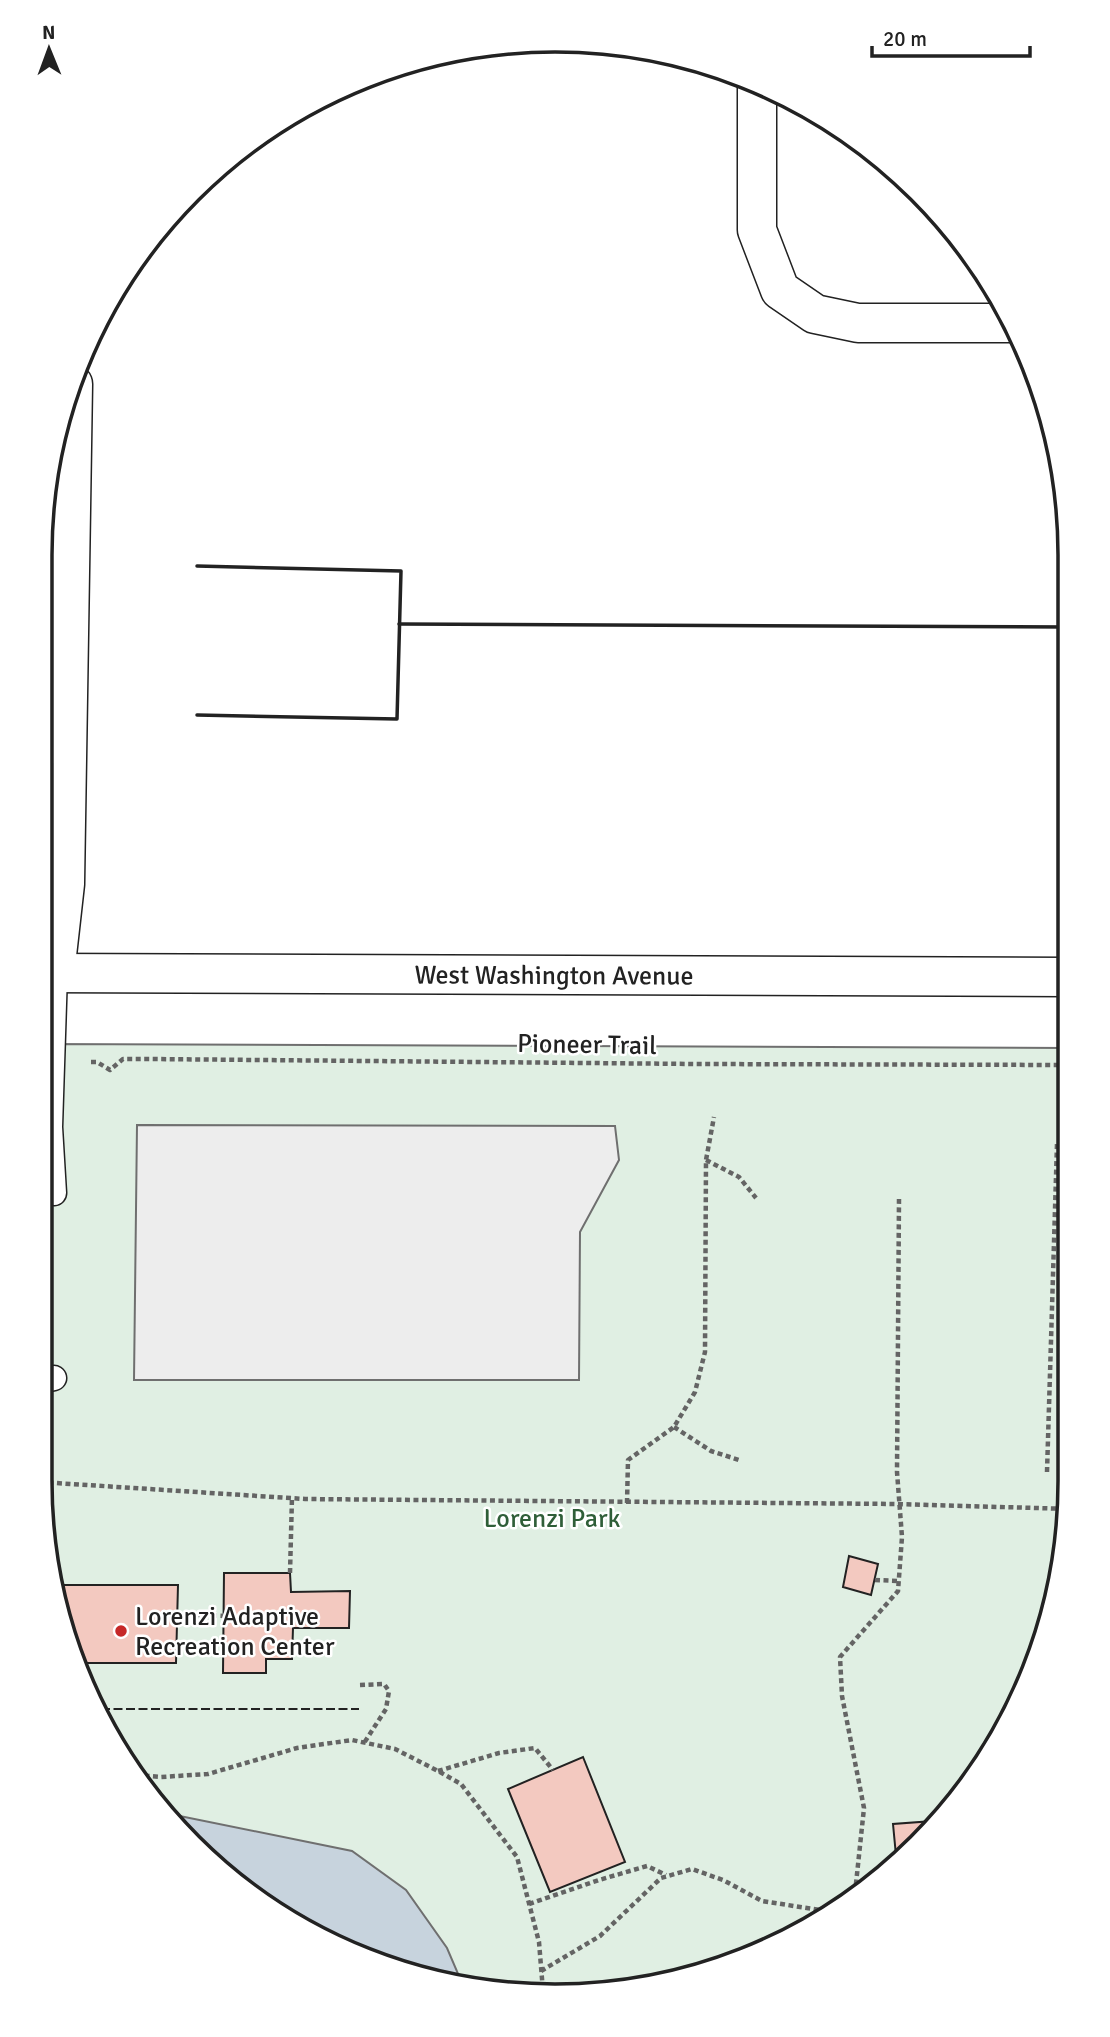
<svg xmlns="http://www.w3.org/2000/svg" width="1110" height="2037" font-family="Signika,sans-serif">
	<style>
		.green { fill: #e0efe3; stroke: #6f6f6f; stroke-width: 2 }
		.parking { fill: #ededed; stroke: #6f6f6f; stroke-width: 2 }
		.water { fill: #c7d3dd; stroke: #6f6f6f; stroke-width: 2 }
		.building { fill: #f3c9c0; stroke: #222; stroke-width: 2 }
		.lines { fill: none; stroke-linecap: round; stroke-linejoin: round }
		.lane-casing { stroke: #222; stroke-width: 27 }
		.street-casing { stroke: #222; stroke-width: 41 }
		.secondary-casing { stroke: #222; stroke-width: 41 }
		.path { stroke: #646464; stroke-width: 4.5; stroke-dasharray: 5 3.5; stroke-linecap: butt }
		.lane { stroke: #fff; stroke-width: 24 }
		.street { stroke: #fff; stroke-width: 38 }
		.secondary { stroke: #fff; stroke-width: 38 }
		.fence { stroke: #222; stroke-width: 2; stroke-dasharray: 9 3.5; stroke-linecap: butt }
		.wall { stroke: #222; stroke-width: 3.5 }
		.poi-dot { fill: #c62828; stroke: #fff; stroke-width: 2.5 }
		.labels { text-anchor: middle; stroke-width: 5; stroke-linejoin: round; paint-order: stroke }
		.street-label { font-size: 26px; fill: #222; stroke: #fff }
		.park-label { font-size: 26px; fill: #2f5e38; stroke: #fff }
		.poi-label { font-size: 26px; fill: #222; stroke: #fff; text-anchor: start }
		.rim { fill: none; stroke: #222; stroke-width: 3.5 }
	</style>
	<rect width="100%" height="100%" fill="#fff"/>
	<polygon class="green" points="41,1044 1067,1048 1069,1515 1052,1616 1001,1739 895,1869 752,1957 589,1996 422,1979 269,1910 147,1796 68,1648 40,1482"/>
	<polygon class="parking" points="137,1125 615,1126 619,1160 580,1232 579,1380 134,1380"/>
	<polygon class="water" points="165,1813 352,1851 406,1890 447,1948 462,1983 422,1979 269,1910"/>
	<g class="building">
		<polygon points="849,1556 878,1564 871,1595 843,1587"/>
		<polygon points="224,1573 290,1573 291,1592 350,1591 349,1628 293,1628 292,1659 266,1659 266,1673 223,1673"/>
		<polygon points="57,1585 178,1585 176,1663 76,1663 68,1648"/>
		<polygon points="583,1757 625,1862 550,1892 508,1789"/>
		<polygon points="934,1821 897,1866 893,1824"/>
	</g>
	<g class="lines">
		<defs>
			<g id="lane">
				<polyline points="54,1193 50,1127 55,973"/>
				<polyline points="40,1381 54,1378"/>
			</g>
			<g id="street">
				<polyline points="757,84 757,230 780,290 815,314 858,323 1012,323"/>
				<polyline points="55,973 65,884 73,384"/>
			</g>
			<g id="secondary">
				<path id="s1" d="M41,973L1067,977"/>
			</g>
		</defs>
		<use href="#lane" class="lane-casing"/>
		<use href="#street" class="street-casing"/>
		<use href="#secondary" class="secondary-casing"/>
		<g class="path">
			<polyline points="91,1062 97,1062 110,1070 123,1059 150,1059 697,1064 1067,1065"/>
			<polyline points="706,1160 739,1177 756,1198"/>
			<polyline points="674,1427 711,1451 739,1460"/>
			<polyline points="1047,1472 1057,1144"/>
			<polyline points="40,1482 305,1499 898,1504 1069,1509"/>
			<polyline points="627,1503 628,1460 674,1427 695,1392 705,1352 706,1160 714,1117"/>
			<polyline points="290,1573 292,1497"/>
			<polyline points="875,1580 900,1581"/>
			<polyline points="178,1614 224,1616"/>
			<polyline points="360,1685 384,1684 389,1691 386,1709 364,1743"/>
			<polyline points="438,1771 499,1753 535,1748 553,1770"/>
			<polyline points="136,1775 161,1777 208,1774 297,1748 352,1740 395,1749 438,1771 461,1784 517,1857 539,1942 543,1991"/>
			<polyline points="855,1893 864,1808 842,1696 840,1657 898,1591 902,1537 897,1472 899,1199"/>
			<polyline points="529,1904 599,1880 647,1866 666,1875"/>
			<polyline points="541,1971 600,1936 661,1878 692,1869 723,1880 762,1901 826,1911"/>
		</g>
		<use href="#lane" class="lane"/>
		<use href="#street" class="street"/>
		<use href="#secondary" class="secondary"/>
		<polyline class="fence" points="101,1709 359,1709"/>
		<g class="wall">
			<polyline points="197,566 401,571 397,719 197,715"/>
			<polyline points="399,624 1066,627"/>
		</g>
	</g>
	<circle class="poi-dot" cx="121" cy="1631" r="7"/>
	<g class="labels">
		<g class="street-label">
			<text dy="9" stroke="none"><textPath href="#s1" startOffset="513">West Washington Avenue</textPath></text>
			<text transform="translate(587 1044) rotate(1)" y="9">Pioneer Trail</text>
		</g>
		<g class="park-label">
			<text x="552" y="1527">Lorenzi Park</text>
		</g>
		<g class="poi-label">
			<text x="135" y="1625">Lorenzi Adaptive<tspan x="135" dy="30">Recreation Center</tspan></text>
		</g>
	</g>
	<path d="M0 0H1110V2037H0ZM555 52H555A503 503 0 0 1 1058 555V1481A503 503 0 0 1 555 1984H555A503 503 0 0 1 52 1481V555A503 503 0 0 1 555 52Z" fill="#fff" fill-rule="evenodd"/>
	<path class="rim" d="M555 52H555A503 503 0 0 1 1058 555V1481A503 503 0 0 1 555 1984H555A503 503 0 0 1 52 1481V555A503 503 0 0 1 555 52Z"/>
	<g transform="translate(49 49) rotate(359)" stroke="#ffffff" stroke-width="5" paint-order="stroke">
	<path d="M0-5L12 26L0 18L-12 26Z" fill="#222222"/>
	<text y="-10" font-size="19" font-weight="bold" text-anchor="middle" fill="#222222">N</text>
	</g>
	<path d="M872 46v10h158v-10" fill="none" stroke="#222222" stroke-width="3.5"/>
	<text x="883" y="46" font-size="21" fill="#222222" stroke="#ffffff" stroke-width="5" paint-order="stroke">20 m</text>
</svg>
